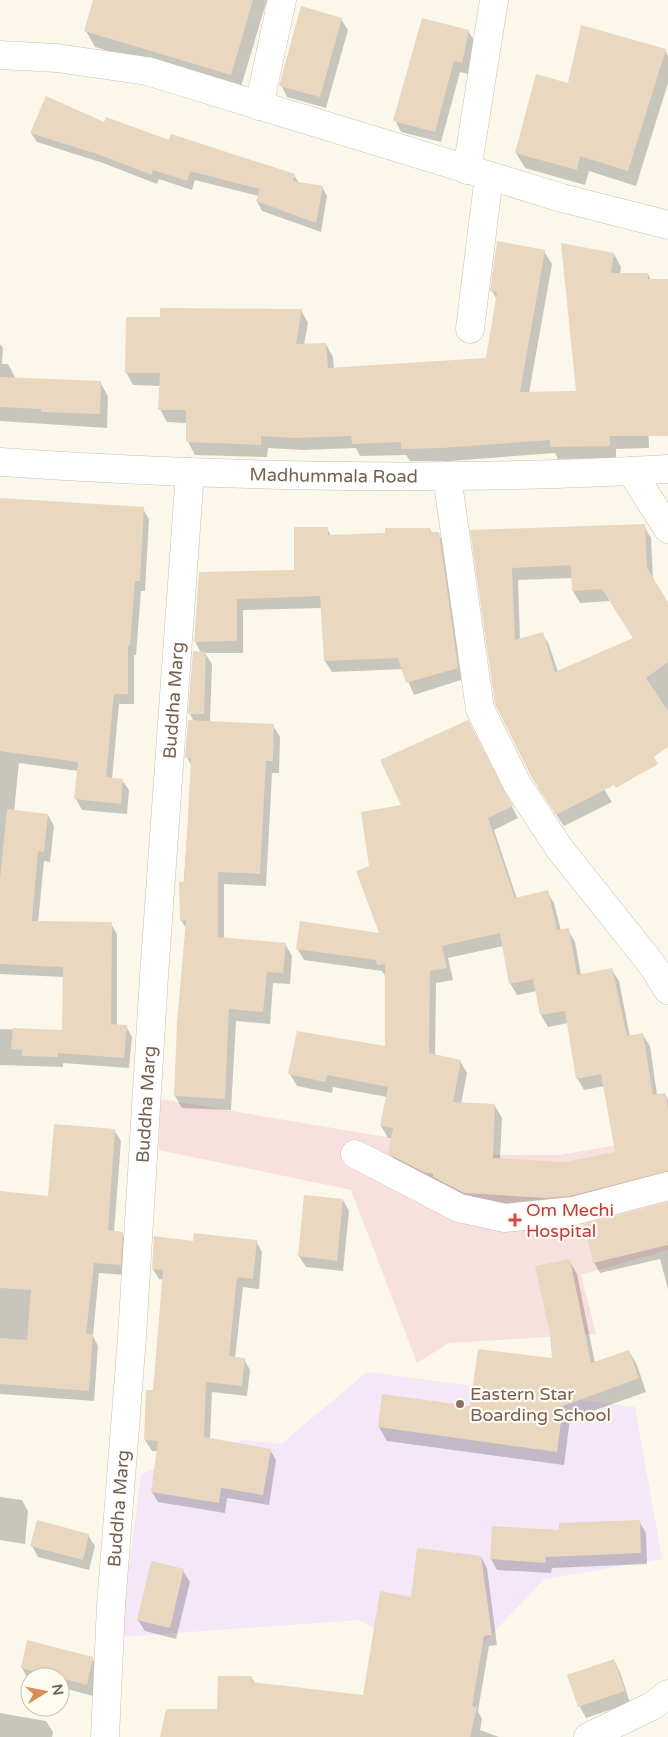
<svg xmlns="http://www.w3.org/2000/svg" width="668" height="1737" font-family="'Varela Round',sans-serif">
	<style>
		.education { fill: #f4e7f8 }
		.medical { fill: #f8e0df }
		.shadow { fill: #0003; fill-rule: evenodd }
		.building { fill: #e9d7c0; fill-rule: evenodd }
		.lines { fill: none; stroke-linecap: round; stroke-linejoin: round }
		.minor-casing { stroke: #cabfae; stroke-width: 29 }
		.minor { stroke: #fff; stroke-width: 28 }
		.health-dot { fill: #e0444e; stroke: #fefbf1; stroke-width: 2 }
		.education-dot { fill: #8d6e63; stroke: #fefbf1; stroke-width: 2 }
		.labels { text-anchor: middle; stroke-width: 4.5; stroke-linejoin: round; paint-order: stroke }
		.street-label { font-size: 18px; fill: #746350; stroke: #fefbf1 }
		.health-label { font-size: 18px; fill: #be3a42; stroke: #fefbf1; text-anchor: start }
		.education-label { font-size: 18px; fill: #785e54; stroke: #fefbf1; text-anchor: start }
	</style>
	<rect width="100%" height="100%" fill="#fbf7eb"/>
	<polygon class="education" points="367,1372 635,1407 662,1559 544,1579 478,1649 434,1663 359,1620 120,1637 141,1474 244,1440 281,1444"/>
	<polygon class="medical" points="160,1099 494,1155 560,1155 668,1136 668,1250 581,1275 596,1334 449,1343 417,1363 351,1190 159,1150"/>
	<g class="shadow">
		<polygon points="95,0 267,0 240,90 95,47 86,31"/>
		<polygon points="341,19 348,30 326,108 287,97 281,85"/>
		<polygon points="468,31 475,42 468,74 460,72 441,142 401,132 395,120"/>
		<polygon points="665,50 668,56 668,83 636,186 589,171 585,185 525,168 516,153 569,85"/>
		<polygon points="105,123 294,175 299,183 322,187 327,196 321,232 262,211 257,201 259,196 195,180 192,190 159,179 157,184 103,163 37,142 31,133"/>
		<polygon points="544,251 552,264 529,393 578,392 614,254 621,267 620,274 648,274 651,280 668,280 668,418 647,390 649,448 616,449 616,458 558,459 555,453 450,461 410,461 406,455 360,456 356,448 303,450 268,448 267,457 195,455 188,442 187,423 167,422 160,409 160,386 133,385 126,372 161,318 301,310 308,323 304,345 326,344 333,357 334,369 487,359 497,300 492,291"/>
		<polygon points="0,344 3,348 2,364 8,364 16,379 100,382 108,396 107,428 0,421"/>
		<polygon points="0,499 143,509 149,519 145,591 141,591 136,655 134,655 134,704 119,704 112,779 122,780 129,790 127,814 82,810 76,799 78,771 19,763 14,811 48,815 54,826 50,862 44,861 38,923 111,924 117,934 117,1025 126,1026 132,1037 129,1068 63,1063 63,1067 0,1065 0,1029 63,1031 64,977 0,974"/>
		<path d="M644,526L651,538L653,580L668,604V733L602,786L612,802L564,826L539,789L472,532ZM573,578V591L580,603L610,601L634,639L558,672L549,645L542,633L520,640L518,580Z"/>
		<polygon points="327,528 331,536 386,534 430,529 432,533 438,533 445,545 464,679 414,695 403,669 332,672 325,661 322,608 243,610 243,653 205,653 212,664 210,722 273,725 280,737 279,773 272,773 266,886 224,884 224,939 285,944 292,956 290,984 273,983 270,1024 236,1021 231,1110 182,1108 175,1096 187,930 181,920 192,767 187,757 194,722 190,714 201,653 195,641 200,573 296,571"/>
		<path d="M474,733L518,818L494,830L517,899L547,892L554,903L561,931L568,930L575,942L581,975L612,970L619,981L630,1037L643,1035L650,1046L657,1095L665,1094L668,1100V1174L579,1205H475L397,1166L390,1153L392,1138H388L381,1126L387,1097L333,1087L332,1093L297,1086L290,1074L386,1048L385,976L382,971L304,960L297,948L381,934L371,866L403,806ZM503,946L510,983L517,995L537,991L541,1015L548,1027L568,1023L577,1078L584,1090L605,1086L617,1153L564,1163L500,1160L502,1118L495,1106L461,1104L467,1073L460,1061L435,1056L436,983L453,980L448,958Z"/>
		<polygon points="114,1130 121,1141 114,1232 122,1233 128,1244 126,1275 99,1273 93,1336 98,1346 94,1401 0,1394 0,1192 49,1198"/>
		<polygon points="305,1196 343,1200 349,1211 343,1271 306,1267 299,1256"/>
		<polygon points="668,1210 668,1289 660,1259 600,1273 594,1262"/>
		<polygon points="256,1241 262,1252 259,1289 243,1287 235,1358 244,1359 250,1370 247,1396 212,1392 210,1439 270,1450 276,1460 269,1505 227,1498 225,1513 158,1502 152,1492 158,1451 152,1451 145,1440 147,1391 154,1391 164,1280 159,1279 153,1269 194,1242"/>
		<polygon points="569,1260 577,1274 595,1363 629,1351 637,1365 646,1392 570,1419 564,1465 387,1441 379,1427 383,1395 471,1407 553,1360"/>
		<polygon points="0,1497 22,1500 28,1511 25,1544 0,1540"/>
		<polygon points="639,1521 646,1533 647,1564 552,1568 551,1573 497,1570 491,1559 560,1532"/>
		<polygon points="88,1535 95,1546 89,1570 38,1557 32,1546"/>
		<polygon points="481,1557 487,1568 497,1645 489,1646 478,1711 482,1719 480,1730 499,1737 164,1737 218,1711 252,1678 255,1684 364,1696 412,1598"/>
		<polygon points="183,1571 190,1582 176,1639 145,1631 138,1620"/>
		<polygon points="92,1658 99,1669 93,1696 60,1687 60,1677 30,1677 28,1679 22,1668"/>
		<polygon points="614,1660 620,1672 630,1703 586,1718 580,1707 569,1676"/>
		<polygon points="0,1713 46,1721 53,1732 52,1737 0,1737"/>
	</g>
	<g class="building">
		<polygon points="93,0 253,0 231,75 84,31"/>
		<polygon points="301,6 342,18 320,97 279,86"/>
		<polygon points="422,18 469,30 462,63 454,61 435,132 393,121"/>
		<polygon points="581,25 666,49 628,171 580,156 577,170 515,153 536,74 568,83"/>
		<polygon points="46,96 104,122 106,117 169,140 171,134 295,174 293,181 323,186 316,223 256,201 260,189 190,171 187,181 153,170 152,175 97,154 30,133"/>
		<polygon points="497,241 545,250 520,392 576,391 561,243 614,253 611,273 648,273 648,279 668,279 668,436 610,436 610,446 550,447 550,440 442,448 401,449 401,442 352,444 351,436 295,438 261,436 261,445 186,442 186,410 158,410 160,373 125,373 126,317 160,317 160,308 302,309 296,344 326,343 328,368 486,358 497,292 490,291"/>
		<polygon points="0,377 101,381 100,414 41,412 41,409 0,407"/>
		<polygon points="0,498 144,507 140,581 135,581 130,645 128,645 128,694 114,694 106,777 123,779 121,804 74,799 78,762 0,751"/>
		<path d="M645,524L647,568L668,602V662L646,678L668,711V747L654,757L658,764L616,788L614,785L556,815L531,776L495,704L470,530ZM571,565L572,591L602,589L633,638L555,672L543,632L515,640L512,568Z"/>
		<polygon points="294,527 328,527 328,535 385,533 385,528 430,528 430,532 439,532 458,668 406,683 398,658 324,661 320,596 237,599 237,641 194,642 199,572 294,570"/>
		<polygon points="193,651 206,652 204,714 188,714"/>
		<polygon points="188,720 274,724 273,761 266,761 260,874 218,872 218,937 286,943 283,973 267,972 263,1012 229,1009 225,1099 174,1096 177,1023 186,920 180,921 179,882 184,882 187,837 191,758 185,758"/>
		<path d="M468,720L513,806L488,818L515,898L548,890L557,930L569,928L577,975L612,968L627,1036L643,1033L653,1095L665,1093L668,1108V1171L570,1196L546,1198L464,1193L433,1177V1174L424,1172L388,1154L393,1128L380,1126L388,1087L327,1075L325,1082L288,1074L297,1031L385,1046V964L377,965L376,960L296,949L300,921L379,933L356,871L369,866L361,812L401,805L380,760ZM500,933L509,984L533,979L540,1015L565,1011L576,1079L601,1074L615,1152L564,1162L493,1158L495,1104L453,1102L461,1060L429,1053L430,971L447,968L442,946Z"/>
		<polygon points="7,809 48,814 44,852 38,851 32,921 112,922 111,1024 127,1025 124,1058 58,1053 58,1057 22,1056 22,1050 11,1049 13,1028 62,1030 63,967 0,964 0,879"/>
		<polygon points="54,1124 115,1129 108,1230 123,1232 121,1265 94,1263 86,1334 93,1334 89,1391 0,1384 0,1338 27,1340 31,1290 0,1288 0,1191 48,1196"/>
		<polygon points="304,1195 343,1199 337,1261 298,1256"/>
		<polygon points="668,1202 668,1245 593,1263 584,1224"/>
		<polygon points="194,1233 257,1240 253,1279 237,1277 229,1356 245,1358 242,1386 206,1382 204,1437 271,1449 263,1495 221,1488 219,1503 151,1492 158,1441 144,1440 146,1390 153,1390 163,1270 152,1269 154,1236 193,1241"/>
		<polygon points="570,1259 591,1363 629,1350 639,1378 563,1406 557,1452 378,1427 382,1394 470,1406 478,1349 552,1358 550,1334 535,1266"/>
		<polygon points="37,1520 89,1534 83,1560 30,1546"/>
		<polygon points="640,1520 641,1553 546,1557 545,1563 490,1559 492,1526 559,1530 559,1523"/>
		<polygon points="417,1548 481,1556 492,1635 484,1636 472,1706 477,1707 470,1737 160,1737 166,1709 217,1709 218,1676 252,1676 252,1682 363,1695 380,1591 411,1597"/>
		<polygon points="151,1561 184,1569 170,1628 137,1620"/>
		<polygon points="27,1640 93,1657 87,1685 21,1668"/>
		<polygon points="614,1659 625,1691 578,1707 567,1675"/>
	</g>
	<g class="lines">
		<defs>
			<g id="minor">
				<polyline points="0,55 57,58 147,71 562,198 668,225"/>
				<polyline points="259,106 282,0"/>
				<polyline points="467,170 494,0"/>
				<polyline points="470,329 489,176"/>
				<path id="s1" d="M0,462C222,477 446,482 668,469"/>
				<polyline points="631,471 668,529"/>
				<polyline points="447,476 480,709 517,784 559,848 653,966 668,990"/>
				<polyline points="355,1154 459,1208 505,1218 573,1211 668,1186"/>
				<path id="s2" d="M105,1737L111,1606L132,1337L154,976L190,472"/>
				<polyline points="588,1737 652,1706 668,1694"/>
			</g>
		</defs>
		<use href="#minor" class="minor-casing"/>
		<use href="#minor" class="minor"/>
	</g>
	<path class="health-dot" d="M512.5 1212.5h5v5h5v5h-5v5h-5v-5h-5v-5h5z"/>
	<circle class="education-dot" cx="460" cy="1404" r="5"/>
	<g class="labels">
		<g class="street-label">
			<text dy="6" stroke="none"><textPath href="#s1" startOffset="334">Madhummala Road</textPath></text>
			<text dy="6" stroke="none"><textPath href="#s2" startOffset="1039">Buddha Marg</textPath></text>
			<text dy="6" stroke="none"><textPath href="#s2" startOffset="634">Buddha Marg</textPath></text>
			<text dy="6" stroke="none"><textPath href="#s2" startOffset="229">Buddha Marg</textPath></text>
		</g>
		<g class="health-label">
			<text x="526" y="1216">Om Mechi<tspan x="526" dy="21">Hospital</tspan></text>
		</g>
		<g class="education-label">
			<text x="470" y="1400">Eastern Star<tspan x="470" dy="21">Boarding School</tspan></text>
		</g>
	</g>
	<g transform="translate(45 1692) rotate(80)"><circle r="24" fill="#fefbf1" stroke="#c7beb1"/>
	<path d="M0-4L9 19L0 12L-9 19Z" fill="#d98d5c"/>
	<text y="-8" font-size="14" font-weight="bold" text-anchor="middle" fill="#746350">N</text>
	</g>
</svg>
